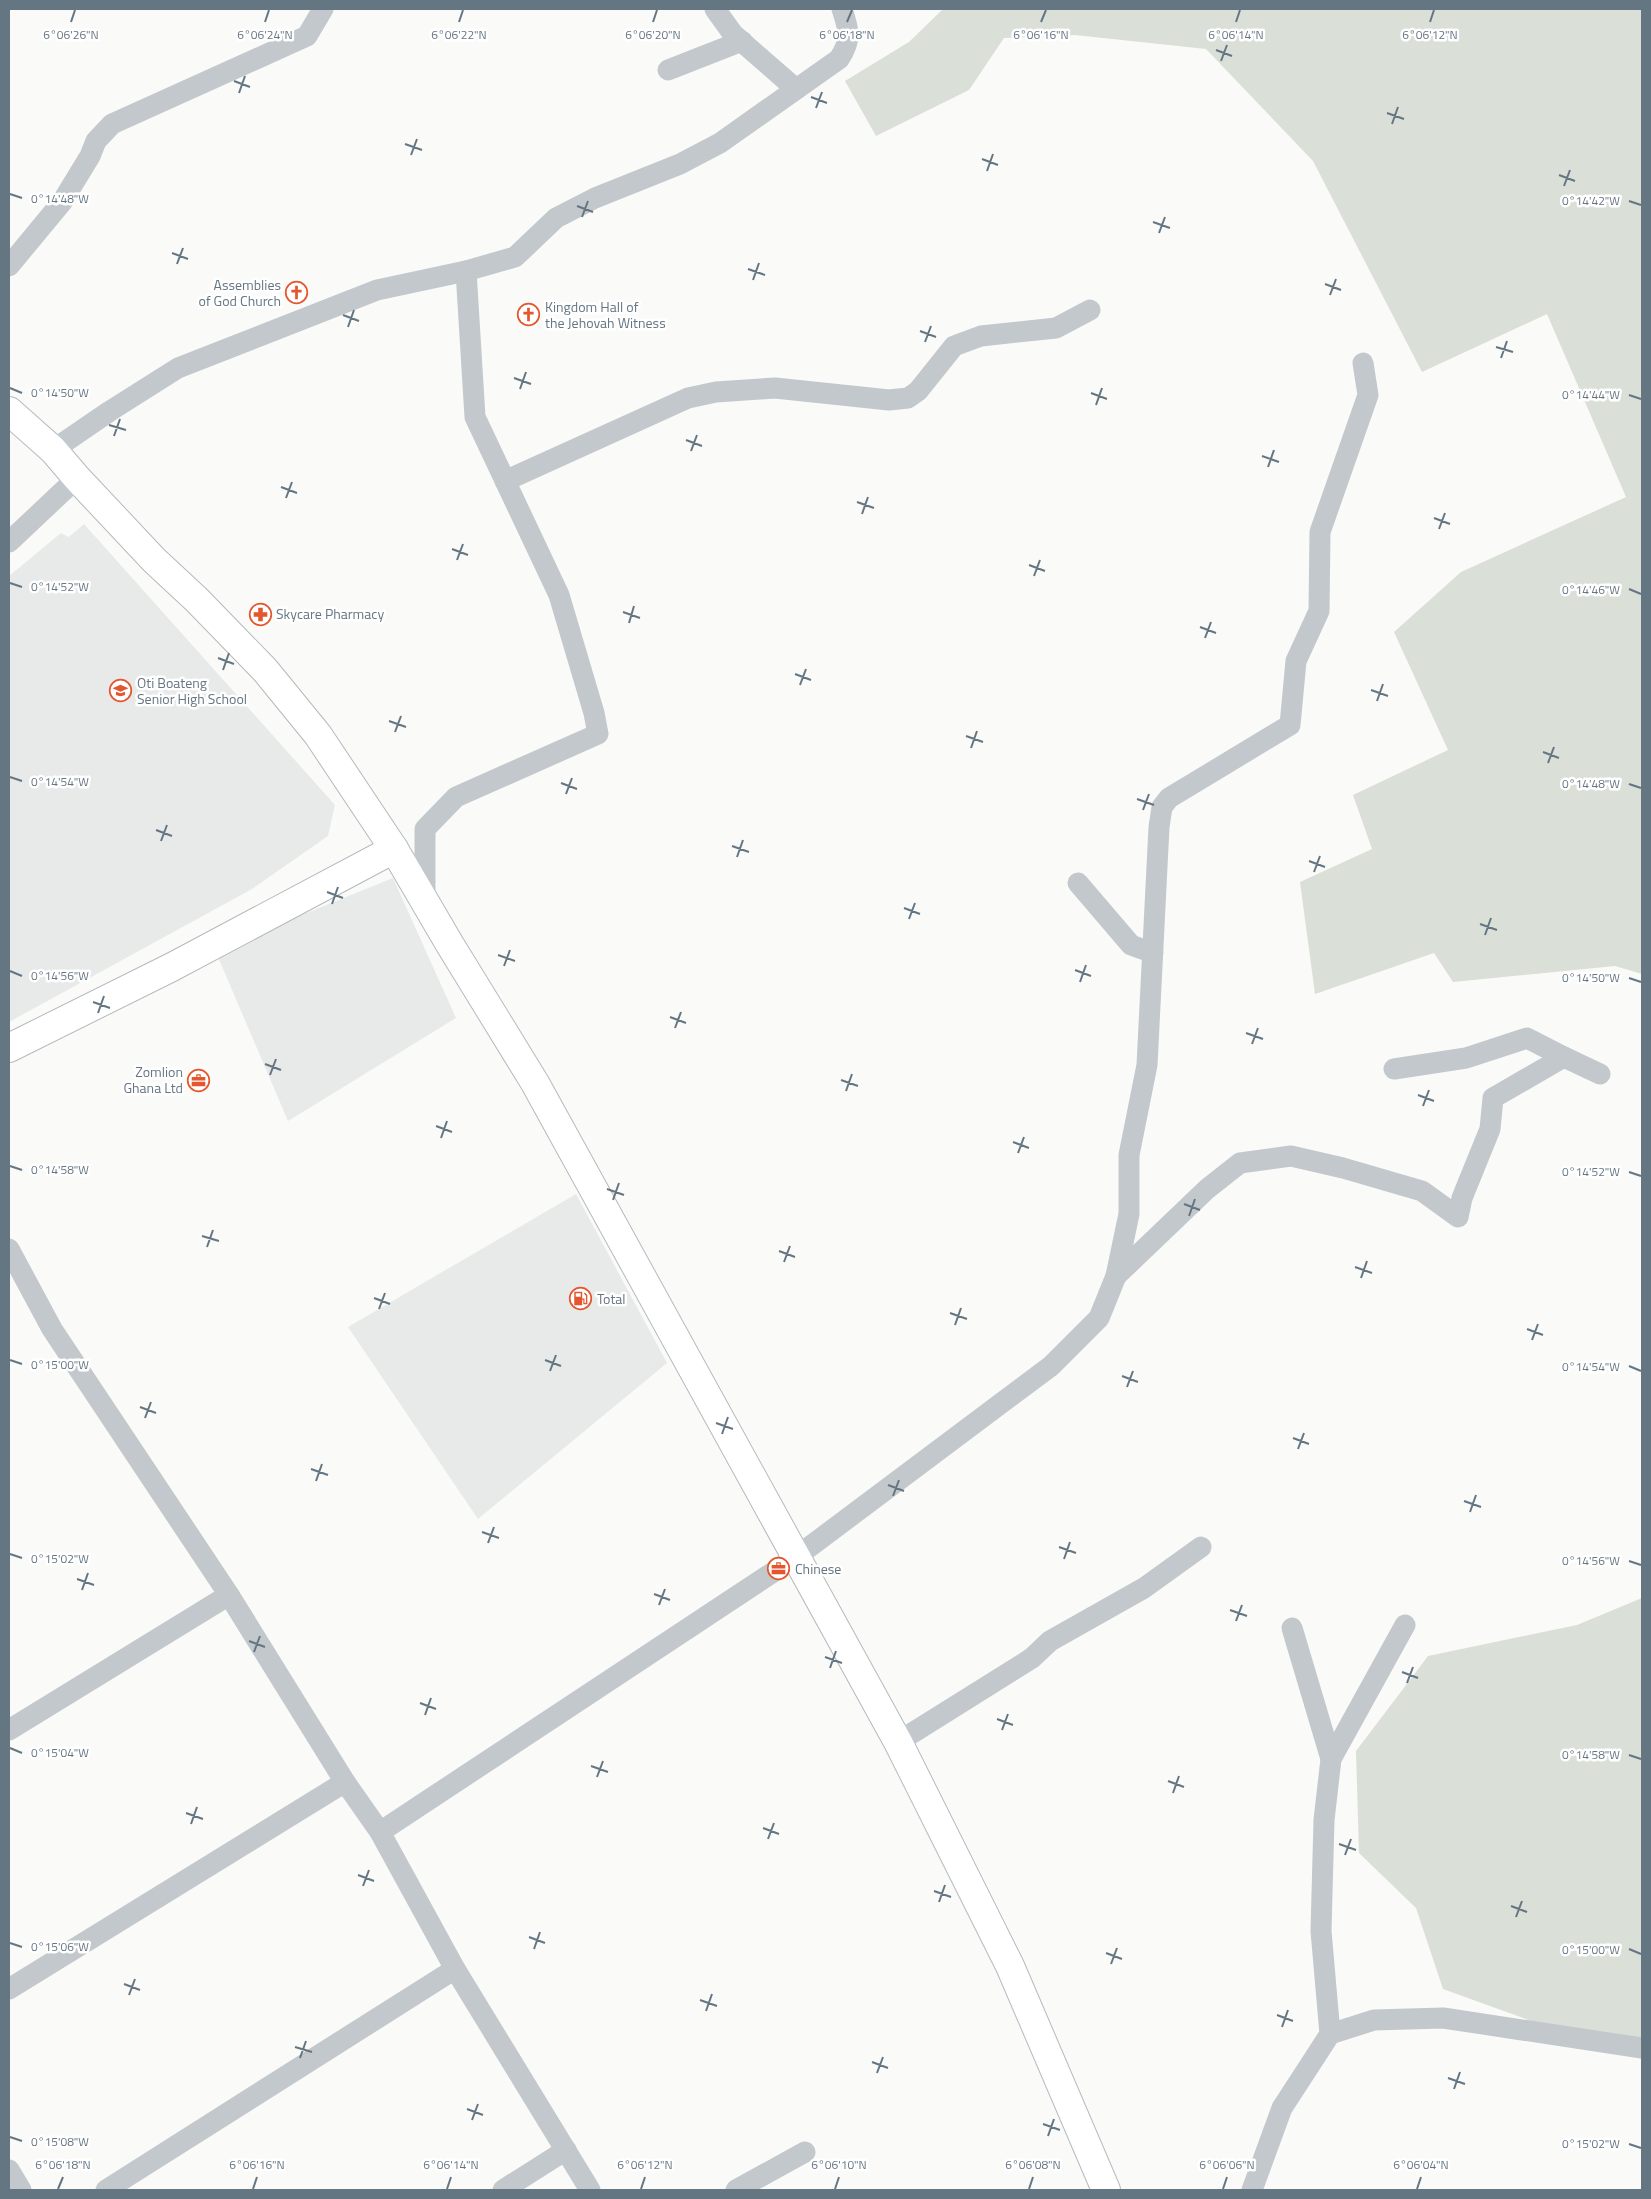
<svg xmlns="http://www.w3.org/2000/svg" width="1651" height="2199" font-family="'Titillium Web',sans-serif">
	<style>
		.built { fill: #e8e9e9 }
		.green { fill: #dadfd7 }
		.lines { fill: none; stroke-linecap: round; stroke-linejoin: round }
		.primary-casing { stroke: #b5babe; stroke-width: 30 }
		.street { stroke: #c3c8cc; stroke-width: 21 }
		.primary { stroke: #fff; stroke-width: 28 }
		.ticks { fill: none; stroke: #657683; stroke-width: 2 }
		.labels { text-anchor: middle; stroke-width: 5; stroke-linejoin: round; paint-order: stroke }
		.poi-label { font-size: 14px; fill: #657683; stroke: #fff; text-anchor: start }
		.ticks-label { font-size: 12px; text-anchor: middle; fill: #657683; stroke: #fff; stroke-width: 5; stroke-linejoin: round; paint-order: stroke }
	</style>
	<rect width="100%" height="100%" fill="#fafaf8"/>
	<g class="built">
		<polygon points="84,524 335,805 328,836 252,889 9,1022 9,576 61,533 69,537"/>
		<polygon points="393,878 456,1018 288,1121 215,950"/>
		<polygon points="576,1194 667,1363 478,1519 348,1327"/>
	</g>
	<g class="green">
		<polygon points="943,9 1642,9 1642,974 1615,966 1453,982 1434,953 1315,994 1300,882 1372,849 1353,795 1448,750 1394,632 1461,572 1626,497 1547,314 1422,372 1313,161 1206,49 1075,35 1004,38 969,90 876,136 845,81 909,42"/>
		<polygon points="1642,1598 1642,2038 1534,2022 1443,1989 1416,1908 1359,1853 1356,1751 1428,1656 1577,1625"/>
	</g>
	<g class="lines">
		<defs>
			<g id="primary">
				<polyline points="9,411 53,450 77,478 154,560 197,600 265,670 318,735 394,849 449,943 535,1083 898,1742 1010,1966 1106,2190"/>
				<polyline points="9,1048 172,967 394,849"/>
			</g>
		</defs>
		<use href="#primary" class="primary-casing"/>
		<g class="street">
			<polyline points="715,9 733,34 796,89"/>
			<polyline points="668,70 742,41"/>
			<polyline points="9,266 62,202 90,156 96,141 112,124 307,36 323,9"/>
			<path d="M53,450L110,411L178,368L377,290L466,271L515,257L556,218L595,198L680,164L720,143L839,59C852,40 849,30 842,9"/>
			<polyline points="505,481 688,398 716,392 775,388 889,400 908,398 918,391 954,346 981,336 1056,328 1090,310"/>
			<polyline points="9,542 77,478"/>
			<polyline points="1078,883 1131,945 1153,953"/>
			<polyline points="425,899 425,829 456,797 598,734 594,713 559,595 475,417 466,271"/>
			<polyline points="1394,1069 1466,1058 1527,1038 1564,1057"/>
			<polyline points="9,1249 52,1329 229,1595 345,1782 380,1832 455,1969 590,2190"/>
			<polyline points="1116,1276 1207,1189 1240,1163 1291,1156 1343,1168 1422,1191 1458,1217 1462,1198 1490,1129 1493,1098 1564,1057 1600,1074"/>
			<polyline points="1292,1628 1331,1759"/>
			<polyline points="9,1730 229,1595"/>
			<polyline points="898,1742 1032,1658 1050,1641 1144,1588 1201,1547"/>
			<polyline points="380,1832 796,1557 1051,1366 1099,1318 1116,1276 1129,1214 1129,1155 1147,1065 1159,827 1162,807 1169,798 1290,725 1296,661 1319,611 1320,532 1368,395 1363,363"/>
			<polyline points="9,1989 345,1782"/>
			<polyline points="1330,2034 1321,1931 1324,1820 1331,1759 1405,1625"/>
			<polyline points="9,2170 21,2190"/>
			<polyline points="106,2190 455,1969"/>
			<polyline points="503,2190 566,2150"/>
			<polyline points="736,2190 805,2152"/>
			<polyline points="1252,2190 1282,2108 1330,2034 1374,2020 1443,2018 1642,2048"/>
		</g>
		<use href="#primary" class="primary"/>
	</g>
	<path class="ticks" d="M71,22L75,10M265,22L269,10M459,22L463,10M653,22L657,10M847,22L852,10M1041,22L1046,10M1236,22L1240,10M1430,22L1434,10M1216,50L1232,56M1221,61L1227,45M234,81L250,87M239,93L245,76M811,97L827,103M816,108L822,92M1387,113L1404,119M1392,124L1398,107M405,144L422,150M411,155L417,139M982,159L998,165M987,171L993,154M1559,175L1575,181M1564,186L1570,170M10,194L22,198M1629,201L1641,205M577,206L593,212M582,217L588,201M1153,222L1170,228M1159,233L1165,217M172,253L188,259M177,264L183,248M748,269L765,275M753,280L759,263M1325,284L1341,290M1330,295L1336,279M343,315L359,321M348,327L354,310M920,331L936,337M925,342L931,326M1496,347L1513,352M1501,358L1507,341M514,378L531,384M10,388L22,393M520,389L526,372M1091,393L1107,399M1629,395L1641,399M1096,405L1102,388M109,425L126,430M114,436L120,419M686,440L702,446M691,451L697,435M1262,456L1279,462M1268,467L1274,450M281,487L297,493M286,498L292,482M857,502L874,508M862,514L868,497M1434,518L1450,524M1439,529L1445,513M452,549L468,555M457,560L463,544M1029,565L1045,571M1034,576L1040,560M10,583L22,587M1629,589L1641,594M623,612L640,618M629,623L634,606M1200,627L1216,633M1205,638L1211,622M218,658L234,664M223,670L229,653M795,674L811,680M800,685L806,669M1371,690L1388,696M1377,701L1383,684M389,721L406,727M395,732L401,716M966,736L983,742M971,748L977,731M1543,752L1559,758M1548,763L1554,747M10,777L22,781M561,783L577,789M1629,784L1641,788M566,794L572,778M1137,799L1154,805M1143,810L1149,794M156,830L172,836M161,841L167,825M732,846L749,852M737,857L743,840M1309,861L1325,867M1314,872L1320,856M327,892L343,898M332,904L338,887M904,908L920,914M909,919L915,903M1480,924L1497,930M1485,935L1491,918M498,955L515,961M504,966L510,950M1075,970L1091,976M10,971L22,976M1629,978L1641,982M1080,982L1086,965M93,1002L110,1008M98,1013L104,996M670,1017L686,1023M675,1028L681,1012M1246,1033L1263,1039M1252,1044L1258,1028M265,1064L281,1070M270,1075L276,1059M841,1080L858,1086M846,1091L852,1074M1418,1095L1434,1101M1423,1106L1429,1090M436,1126L452,1132M441,1138L447,1121M1013,1142L1029,1148M1018,1153L1024,1137M10,1166L22,1170M1629,1172L1641,1176M607,1189L624,1195M613,1200L619,1183M1184,1204L1200,1210M1189,1216L1195,1199M202,1236L219,1241M207,1247L213,1230M779,1251L795,1257M784,1262L790,1246M1355,1267L1372,1273M1361,1278L1367,1261M374,1298L390,1304M379,1309L385,1293M950,1313L967,1319M955,1325L961,1308M1527,1329L1543,1335M1532,1340L1538,1324M10,1360L22,1364M545,1360L561,1366M1629,1366L1641,1371M550,1371L556,1355M1122,1376L1138,1382M1127,1387L1133,1371M140,1407L156,1413M145,1418L151,1402M716,1423L733,1429M722,1434L728,1417M1293,1438L1309,1444M1298,1449L1304,1433M311,1469L328,1475M316,1481L322,1464M888,1485L904,1491M893,1496L899,1480M1464,1501L1481,1507M1470,1512L1476,1495M482,1532L499,1538M488,1543L494,1527M1059,1547L1076,1553M10,1554L22,1558M1064,1559L1070,1542M1629,1561L1641,1565M77,1579L94,1585M82,1590L88,1573M654,1594L670,1600M659,1605L665,1589M1230,1610L1247,1616M1236,1621L1242,1605M249,1641L265,1647M254,1652L260,1636M825,1657L842,1663M830,1668L836,1651M1402,1672L1418,1678M1407,1683L1413,1667M420,1703L436,1709M425,1715L431,1698M997,1719L1013,1725M1002,1730L1008,1714M10,1748L22,1753M1629,1755L1641,1759M591,1766L608,1772M597,1777L603,1761M1168,1781L1184,1787M1173,1793L1179,1776M186,1813L203,1819M191,1824L197,1807M763,1828L779,1834M768,1839L774,1823M1339,1844L1356,1850M1345,1855L1351,1839M358,1875L374,1881M363,1886L369,1870M934,1891L951,1897M939,1902L945,1885M1511,1906L1527,1912M1516,1917L1522,1901M529,1937L545,1943M10,1943L22,1947M534,1949L540,1932M1629,1949L1641,1954M1106,1953L1122,1959M1111,1964L1117,1948M124,1984L140,1990M129,1995L135,1979M700,2000L717,2006M706,2011L712,1994M1277,2015L1293,2021M1282,2027L1288,2010M295,2047L312,2052M300,2058L306,2041M872,2062L888,2068M877,2073L883,2057M1448,2078L1465,2084M1454,2089L1460,2072M467,2109L483,2115M472,2120L478,2104M1043,2124L1060,2130M1048,2136L1054,2119M10,2137L22,2141M1629,2144L1641,2148M58,2189L63,2177M253,2189L257,2177M447,2189L451,2177M641,2189L645,2177M835,2189L839,2177M1029,2189L1033,2177M1223,2189L1227,2177M1417,2189L1421,2177"/>
	<defs>
		<symbol id="church-ring" viewBox="-11 -11 22 22"><circle r="9.5" fill="#fff" stroke="#e4572e" stroke-width="1.5"/><path d="M-1.2-6h2.4v3.5h3.3v2.4h-3.3V6h-2.4V-.1h-3.3v-2.4h3.3Z" fill="#e4572e"/></symbol>
		<symbol id="pharmacy-ring" viewBox="-11 -11 22 22"><circle r="9.5" fill="#fff" stroke="#e4572e" stroke-width="1.5"/><path d="M-2-6h4v4h4v4h-4v4h-4v-4h-4v-4h4Z" fill="#e4572e"/></symbol>
		<symbol id="school-ring" viewBox="-11 -11 22 22"><circle r="9.5" fill="#fff" stroke="#e4572e" stroke-width="1.5"/><path d="M0-5L7-2L0 1L-7-2ZM-4 1L0 2.5L4 1V4Q0 6-4 4Z" fill="#e4572e"/></symbol>
		<symbol id="office-ring" viewBox="-11 -11 22 22"><circle r="9.5" fill="#fff" stroke="#e4572e" stroke-width="1.5"/><path d="M-6-3h4V-5.5h4V-3h4V5H-6ZM-1-4.5V-3h2v-1.5ZM-6 0V1H6V0Z" fill="#e4572e"/></symbol>
		<symbol id="fuel-ring" viewBox="-11 -11 22 22"><circle r="9.5" fill="#fff" stroke="#e4572e" stroke-width="1.5"/><path d="M-5.5-6h7V0h2V4h1.3V-2.5L3-4.5l.8-.8L6-3V5H2.5V1h-1V6h-7ZM-4.2-4.7v3.2H.2V-4.7Z" fill="#e4572e"/></symbol>
	</defs>
	<g fill-rule="evenodd">
		<use href="#church-ring" x="284" y="280" width="25" height="25"/>
		<use href="#church-ring" x="516" y="302" width="25" height="25"/>
		<use href="#pharmacy-ring" x="248" y="602" width="25" height="25"/>
		<use href="#school-ring" x="108" y="678" width="25" height="25"/>
		<use href="#office-ring" x="186" y="1068" width="25" height="25"/>
		<use href="#fuel-ring" x="568" y="1286" width="25" height="25"/>
		<use href="#office-ring" x="766" y="1556" width="25" height="25"/>
	</g>
	<g class="labels">
		<g class="poi-label">
			<text x="281" y="290" text-anchor="end">Assemblies<tspan x="281" dy="16">of God Church</tspan></text>
			<text x="545" y="312">Kingdom Hall of<tspan x="545" dy="16">the Jehovah Witness</tspan></text>
			<text x="276" y="619">Skycare Pharmacy</text>
			<text x="137" y="688">Oti Boateng<tspan x="137" dy="16">Senior High School</tspan></text>
			<text x="183" y="1077" text-anchor="end">Zomlion<tspan x="183" dy="16">Ghana Ltd</tspan></text>
			<text x="597" y="1304">Total</text>
			<text x="795" y="1574">Chinese</text>
		</g>
	</g>
	<g class="ticks-label">
		<text x="71" y="39">6°06'26"N</text>
		<text x="265" y="39">6°06'24"N</text>
		<text x="459" y="39">6°06'22"N</text>
		<text x="653" y="39">6°06'20"N</text>
		<text x="847" y="39">6°06'18"N</text>
		<text x="1041" y="39">6°06'16"N</text>
		<text x="1236" y="39">6°06'14"N</text>
		<text x="1430" y="39">6°06'12"N</text>
		<text x="60" y="203">0°14'48"W</text>
		<text x="1591" y="205">0°14'42"W</text>
		<text x="60" y="397">0°14'50"W</text>
		<text x="1591" y="399">0°14'44"W</text>
		<text x="60" y="591">0°14'52"W</text>
		<text x="1591" y="594">0°14'46"W</text>
		<text x="60" y="786">0°14'54"W</text>
		<text x="1591" y="788">0°14'48"W</text>
		<text x="60" y="980">0°14'56"W</text>
		<text x="1591" y="982">0°14'50"W</text>
		<text x="60" y="1174">0°14'58"W</text>
		<text x="1591" y="1176">0°14'52"W</text>
		<text x="60" y="1369">0°15'00"W</text>
		<text x="1591" y="1371">0°14'54"W</text>
		<text x="60" y="1563">0°15'02"W</text>
		<text x="1591" y="1565">0°14'56"W</text>
		<text x="60" y="1757">0°15'04"W</text>
		<text x="1591" y="1759">0°14'58"W</text>
		<text x="60" y="1951">0°15'06"W</text>
		<text x="1591" y="1954">0°15'00"W</text>
		<text x="60" y="2146">0°15'08"W</text>
		<text x="1591" y="2148">0°15'02"W</text>
		<text x="63" y="2169">6°06'18"N</text>
		<text x="257" y="2169">6°06'16"N</text>
		<text x="451" y="2169">6°06'14"N</text>
		<text x="645" y="2169">6°06'12"N</text>
		<text x="839" y="2169">6°06'10"N</text>
		<text x="1033" y="2169">6°06'08"N</text>
		<text x="1227" y="2169">6°06'06"N</text>
		<text x="1421" y="2169">6°06'04"N</text>
	</g>
	<rect width="1651" height="2199" fill="none" stroke="#657683" stroke-width="20"/>
</svg>
